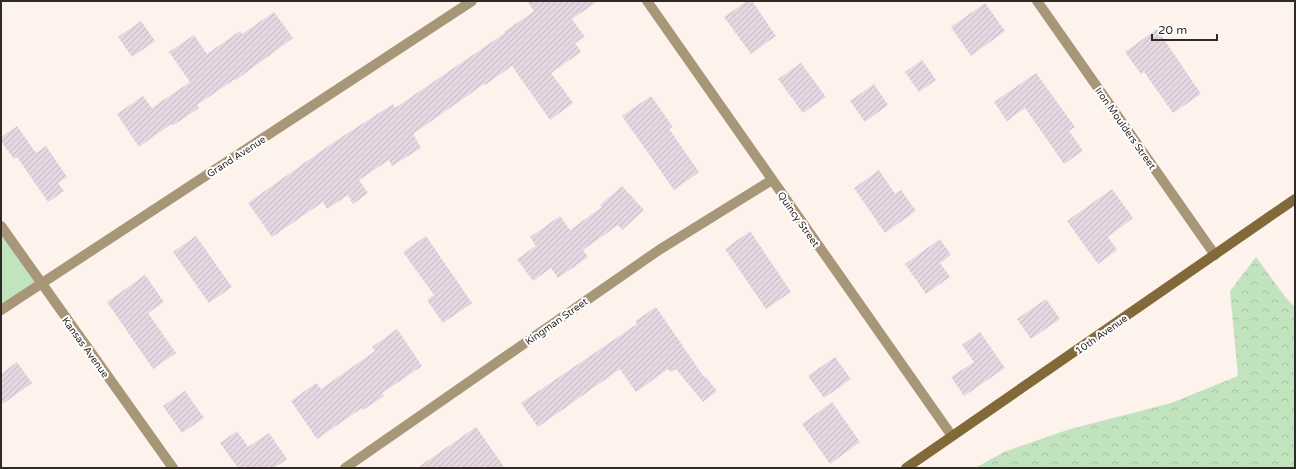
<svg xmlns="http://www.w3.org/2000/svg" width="1296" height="469" font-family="'Varela Round',sans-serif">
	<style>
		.forest { fill: url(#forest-crowns) }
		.park { fill: #c1e4be }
		.building { fill: url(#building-hatch) }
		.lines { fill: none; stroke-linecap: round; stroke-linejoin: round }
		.street { stroke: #a79778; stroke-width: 10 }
		.secondary { stroke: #81693a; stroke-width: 10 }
		.labels { text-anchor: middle; stroke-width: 4; stroke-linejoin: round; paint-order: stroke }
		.street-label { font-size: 10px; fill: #302a26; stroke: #fff }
	</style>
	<defs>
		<pattern id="forest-crowns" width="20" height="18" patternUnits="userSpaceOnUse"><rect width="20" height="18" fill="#c1e4be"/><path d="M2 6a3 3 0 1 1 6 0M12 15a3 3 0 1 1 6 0" fill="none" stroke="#a6c4a3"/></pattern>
		<pattern id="building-hatch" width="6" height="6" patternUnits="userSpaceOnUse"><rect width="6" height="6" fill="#e6d6e2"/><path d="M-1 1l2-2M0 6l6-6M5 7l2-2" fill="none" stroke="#c6b8c2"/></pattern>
	</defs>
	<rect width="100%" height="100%" fill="#fdf3ec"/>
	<polygon class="forest" points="1256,257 1286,298 1295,307 1295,468 975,468 1004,452 1067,430 1171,403 1238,376 1230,291"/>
	<polygon class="park" points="1,226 41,284 1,310"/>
	<g class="building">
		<polygon points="527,1 598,1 572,19 585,37 575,43 581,52 551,73 573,103 550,120 512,66 485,85 484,84 413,134 421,148 392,166 389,160 359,180 368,193 353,204 348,195 327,209 323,202 272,237 248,203 334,142 393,104 395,108 505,33 504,32 534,11"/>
		<polygon points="747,1 752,1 776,36 751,54 724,17"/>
		<polygon points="985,3 1005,31 971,56 951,27"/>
		<polygon points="274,12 293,38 236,80 235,79 197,105 199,108 172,126 171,124 139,147 117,114 143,96 152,108 190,82 169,52 194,35 207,54 240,31 242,34"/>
		<polygon points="141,21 155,41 132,57 118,37"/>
		<polygon points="1157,29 1201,94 1173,113 1144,72 1141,74 1125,52"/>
		<polygon points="922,60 936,80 919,92 905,72"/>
		<polygon points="801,63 826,97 803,113 778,79"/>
		<polygon points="1036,73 1075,127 1069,131 1083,151 1064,164 1025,108 1007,121 994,102"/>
		<polygon points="874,84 888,105 865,122 850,101"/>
		<polygon points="651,96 673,127 669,129 699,172 674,190 622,116"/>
		<polygon points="17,126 36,153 46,146 67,177 58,183 64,191 48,202 17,157 14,159 1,141 1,137"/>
		<polygon points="879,170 895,194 901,190 916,211 885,233 854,188"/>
		<polygon points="622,186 644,210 622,230 618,225 583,250 588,257 558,278 551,268 533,281 517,259 536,246 530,237 560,216 570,230 602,207 600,205"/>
		<polygon points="1112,189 1133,218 1108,237 1117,250 1098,264 1067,221"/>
		<polygon points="750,231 791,292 766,309 725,249"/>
		<polygon points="196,236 232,287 209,303 173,252"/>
		<polygon points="426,236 472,303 443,323 427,300 434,295 403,252"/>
		<polygon points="940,239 951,255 940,263 950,277 926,294 905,264"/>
		<polygon points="145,275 164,302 148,313 176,353 153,369 107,302"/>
		<polygon points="1046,299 1060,319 1031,339 1017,319"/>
		<polygon points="656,307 704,377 705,376 717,391 703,402 676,369 671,372 668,369 636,392 620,369 538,427 521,403 637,324 635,321"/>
		<polygon points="397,329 422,366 382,393 384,396 363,410 362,408 317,439 291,401 316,383 321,389 375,351 372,347"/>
		<polygon points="980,332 1005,368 964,396 951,377 974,362 962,345"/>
		<polygon points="835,357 851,379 824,398 808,376"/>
		<polygon points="17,362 32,383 1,405 1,374"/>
		<polygon points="185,391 204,418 182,433 163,406"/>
		<polygon points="832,402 860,442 830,464 802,424"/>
		<polygon points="476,427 505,468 417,468"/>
		<polygon points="237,431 248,447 269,433 287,459 274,468 238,468 220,443"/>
	</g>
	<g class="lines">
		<g class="street">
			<polyline points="647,1 952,436"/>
			<polyline points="1037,1 1215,255"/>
			<polyline points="1,226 173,468"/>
			<polyline points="1,310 472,1"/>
			<polyline points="345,468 659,250 772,180"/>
		</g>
		<polyline class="secondary" points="906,468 1295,199"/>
	</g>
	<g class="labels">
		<g class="street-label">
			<text transform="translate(1126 128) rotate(55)" y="4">Iron Moulders Street</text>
			<text transform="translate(236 156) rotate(-33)" y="4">Grand Avenue</text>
			<text transform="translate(799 219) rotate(55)" y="4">Quincy Street</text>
			<text transform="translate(556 321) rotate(-35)" y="4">Kingman Street</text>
			<text transform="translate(1101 334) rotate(-35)" y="4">10th Avenue</text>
			<text transform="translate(86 347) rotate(54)" y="4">Kansas Avenue</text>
		</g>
	</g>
	<rect width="1296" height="469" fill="none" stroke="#302a26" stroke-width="4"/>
	<path d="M1152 34v6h65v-6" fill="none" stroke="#302a26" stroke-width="2"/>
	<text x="1158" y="34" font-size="12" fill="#302a26" stroke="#ffffff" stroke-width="3" paint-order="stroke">20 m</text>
</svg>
